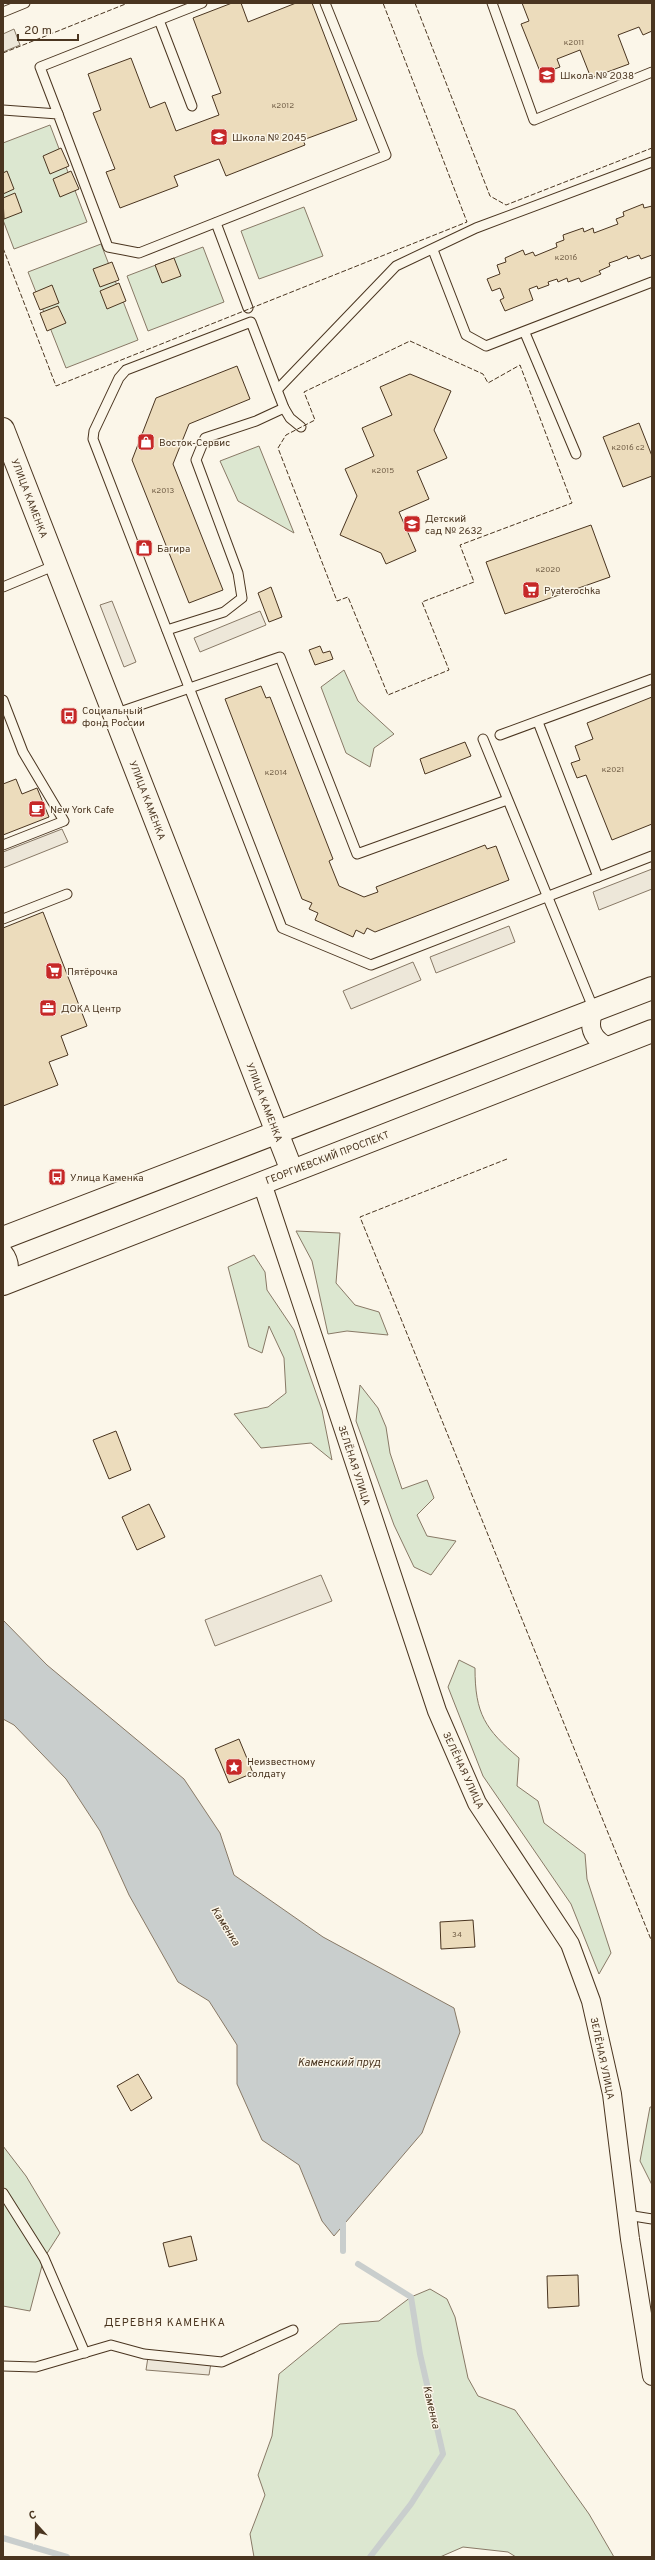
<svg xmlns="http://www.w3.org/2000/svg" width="655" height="2560" font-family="Overpass,sans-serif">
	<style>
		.green { fill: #dce7d0; stroke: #887966 }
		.parking { fill: #ede7d9; stroke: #887966 }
		.water { fill: #c9cecd; stroke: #887966 }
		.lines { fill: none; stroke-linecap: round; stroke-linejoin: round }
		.stream { stroke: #c9cecd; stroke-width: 6 }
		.building { fill: #ecdcbc; stroke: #4a3520 }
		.lane-casing { stroke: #4a3520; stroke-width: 11 }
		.street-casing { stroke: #4a3520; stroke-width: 20 }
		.secondary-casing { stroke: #4a3520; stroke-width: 24 }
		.primary-casing { stroke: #4a3520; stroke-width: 24 }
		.lane { stroke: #fbf6e9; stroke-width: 9 }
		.street { stroke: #fbf6e9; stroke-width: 18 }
		.secondary { stroke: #fbf6e9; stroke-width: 22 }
		.primary { stroke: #fbf6e9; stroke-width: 22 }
		.fence { stroke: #4a3520; stroke-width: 1; stroke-dasharray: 5 2; stroke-linecap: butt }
		.labels { text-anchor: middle; stroke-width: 3; stroke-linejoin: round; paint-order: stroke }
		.number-label { font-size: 8px; fill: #725f47 }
		.poi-label { font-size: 10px; fill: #4a3520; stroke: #fbf6e9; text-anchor: start }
		.street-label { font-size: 10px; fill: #4a3520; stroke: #fbf6e9 }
		.water-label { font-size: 11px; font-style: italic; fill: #4a3520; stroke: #fbf6e9 }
		.neighbourhood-label { font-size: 11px; letter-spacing: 1px; fill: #4a3520; stroke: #fbf6e9 }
	</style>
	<rect width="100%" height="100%" fill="#fbf6e9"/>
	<g class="green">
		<polygon points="50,125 87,222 14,249 3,220 3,143"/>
		<polygon points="304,207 323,256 259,279 241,231"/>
		<polygon points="101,244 138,340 66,368 28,272"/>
		<polygon points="203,247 224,302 148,331 127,276"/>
		<polygon points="259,446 294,533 238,501 220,461"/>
		<polygon points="344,670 358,701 394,734 374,748 370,767 346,753 321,687"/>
		<polygon points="296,1231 340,1233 336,1283 355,1305 379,1312 388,1335 347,1331 328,1334 312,1261"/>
		<polygon points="254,1255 265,1272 267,1290 294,1330 322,1410 332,1460 311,1443 261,1448 234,1414 268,1407 286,1393 284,1358 269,1326 262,1353 249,1347 228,1267"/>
		<polygon points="360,1385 378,1408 386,1427 390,1453 402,1489 427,1480 434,1498 417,1515 427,1536 456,1541 431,1575 414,1567 394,1525 356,1421"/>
		<path d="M459,1660L475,1668C475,1714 485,1729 519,1758L517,1786L538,1801L544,1823L585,1854L587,1879L611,1953L599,1974L571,1904L483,1776L448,1687Z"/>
		<polygon points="650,2107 652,2107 652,2185 640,2161"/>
		<polygon points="3,2146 26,2176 60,2233 44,2258 30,2311 3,2306"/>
		<polygon points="430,2289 447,2299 455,2317 468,2378 478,2396 515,2410 589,2514 614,2557 516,2557 508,2552 463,2547 440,2557 254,2557 250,2534 265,2495 258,2475 272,2436 279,2374 340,2324 379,2321 411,2297"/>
	</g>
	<g class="parking">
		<polygon points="14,29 20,45 3,52 3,34"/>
		<polygon points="112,601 136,662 124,667 100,605"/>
		<polygon points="260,611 266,625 200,652 194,638"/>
		<polygon points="62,829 68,842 3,868 3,852"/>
		<polygon points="652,869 652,889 599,910 593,892"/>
		<polygon points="509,926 515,942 436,973 430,957"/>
		<polygon points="413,962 421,980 351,1009 343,991"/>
		<polygon points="321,1575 332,1601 215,1646 205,1620"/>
		<polygon points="148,2357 211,2363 209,2375 146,2370"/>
	</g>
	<polygon class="water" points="3,1620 47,1665 184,1779 220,1833 234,1875 323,1937 454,2008 460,2032 422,2133 334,2236 322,2221 299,2165 262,2140 237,2084 237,2045 209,2001 178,1982 129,1895 100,1831 66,1779 14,1725 3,1719"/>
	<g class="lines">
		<g class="stream">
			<polyline points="343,2218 343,2251"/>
			<polyline points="358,2264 411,2297 420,2354 443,2454 411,2504 370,2557"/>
			<polyline points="3,2538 67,2557"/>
		</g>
	</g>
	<g class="building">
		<polygon points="232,3 241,3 248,22 296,3 312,3 357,120 303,140 305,145 226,176 219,159 174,176 178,186 120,208 106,172 115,169 93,113 101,110 88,74 131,58 150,108 165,102 176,131 219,115 212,96 221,93 193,18"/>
		<polygon points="522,3 652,3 652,31 643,35 639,27 618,35 629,64 591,78 580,50 557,59 560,67 541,74 521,24 529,21"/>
		<polygon points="61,148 69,166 50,174 43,156"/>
		<polygon points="7,171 14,189 3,194 3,173"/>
		<polygon points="71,171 79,189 60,197 53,179"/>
		<polygon points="15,193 22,212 4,219 3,198"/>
		<polygon points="643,204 644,208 652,206 652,255 641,259 639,255 628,259 627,256 618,260 609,263 610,266 599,271 601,274 581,282 579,278 568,282 567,278 558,282 557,279 548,282 549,285 538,289 537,286 529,289 533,300 505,311 500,300 504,298 500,288 492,291 487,279 500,274 497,265 506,262 505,258 523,250 525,255 533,252 535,256 557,247 556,243 564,240 563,235 583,228 584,232 593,228 594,233 618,224 616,219 624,216 623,212"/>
		<polygon points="174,258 181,276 162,283 155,265"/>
		<polygon points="112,262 119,280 100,287 93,269"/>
		<polygon points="119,283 126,301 107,309 100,291"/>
		<polygon points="52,285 59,303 40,310 33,293"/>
		<polygon points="58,306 66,323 47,331 40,313"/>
		<polygon points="237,366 250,399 189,424 173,464 223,590 189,603 132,460 156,398"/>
		<polygon points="410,374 451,391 434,430 447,458 417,471 429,499 399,512 416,551 386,564 381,553 340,535 357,496 345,469 374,456 362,428 392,415 380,387"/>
		<polygon points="639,423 652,456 652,476 623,487 603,437"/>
		<polygon points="591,525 610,577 505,614 486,562"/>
		<polygon points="271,587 282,617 269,622 258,593"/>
		<polygon points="320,646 323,653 330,651 333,659 315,665 309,650"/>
		<polygon points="261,686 266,698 270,697 333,859 329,861 339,886 364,897 378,892 376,887 485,845 487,849 496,846 509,880 375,932 367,928 364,934 356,930 353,937 315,920 318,913 309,909 312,903 302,899 225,699"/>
		<polygon points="652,697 652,824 612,840 586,775 577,778 571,763 580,760 575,746 593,739 587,723"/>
		<polygon points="465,742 471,756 425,774 420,759"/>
		<polygon points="16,779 22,794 37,788 49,817 3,835 3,784"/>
		<polygon points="43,912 87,1026 61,1036 68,1055 49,1062 58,1085 3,1106 3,928"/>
		<polygon points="116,1431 131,1470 109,1479 93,1440"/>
		<polygon points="149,1504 165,1537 137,1550 122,1517"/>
		<polygon points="239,1739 253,1773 229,1783 215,1749"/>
		<polygon points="473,1920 475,1947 441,1949 440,1922"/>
		<polygon points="138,2074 152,2098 131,2111 117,2086"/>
		<polygon points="191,2236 197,2260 169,2267 163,2243"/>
		<polygon points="578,2275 579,2306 548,2308 547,2276"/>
	</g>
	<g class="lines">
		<defs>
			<g id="lane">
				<polyline points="492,3 534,120 652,72"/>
				<polyline points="3,12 25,3"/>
				<polyline points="159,20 192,106"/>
				<polyline points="3,110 58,114 108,247 139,253 386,155 325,3"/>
				<polyline points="58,114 40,67 202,3"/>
				<polyline points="216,223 248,308"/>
				<polyline points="433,250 466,335 486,346 652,282"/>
				<polyline points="525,333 576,454"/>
				<polyline points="277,390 396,266 476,228 652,162"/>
				<polyline points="301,427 290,418 284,408 251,322 126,370 119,378 94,431 93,439 282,928 371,965 652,856"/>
				<polyline points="3,587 56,565"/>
				<polyline points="167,630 224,612 242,598 238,573 196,460 205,438 256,421 284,408"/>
				<polyline points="3,700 23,752 64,821 3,845"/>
				<polyline points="114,714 280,657 357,854 507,800"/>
				<polyline points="538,722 598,877"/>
				<polyline points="500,735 652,679"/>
				<polyline points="483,739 594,1010"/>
				<polyline points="3,919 67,894"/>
				<polyline points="3,2193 44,2258 85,2353"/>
				<polyline points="627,2215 652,2219"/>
				<polyline points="3,2366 36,2367 111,2345 144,2354 222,2362 293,2330"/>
			</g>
			<g id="street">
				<path d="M594,1010C587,1028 592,1039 610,1048"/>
				<polyline points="262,1183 437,1711 477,1803 570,1944 591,2001 612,2094 630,2239 652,2376"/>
				<path d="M3,1252C11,1262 11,1273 3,1284"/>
			</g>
			<polyline id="secondary" points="3,429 292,1171"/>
			<g id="primary">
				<polyline points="3,1238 652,988"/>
				<polyline points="3,1284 652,1031"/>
			</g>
		</defs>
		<use href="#lane" class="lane-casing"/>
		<use href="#street" class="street-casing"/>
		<use href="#secondary" class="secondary-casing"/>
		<use href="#primary" class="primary-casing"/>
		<use href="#lane" class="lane"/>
		<use href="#street" class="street"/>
		<use href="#secondary" class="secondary"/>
		<use href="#primary" class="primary"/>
		<g class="fence">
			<polyline points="415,3 490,196 506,205 652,148"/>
			<polyline points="3,53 128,3"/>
			<polyline points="3,248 56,386 467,222 383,3"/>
			<polygon points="410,341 483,374 488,383 520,365 572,503 460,545 474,582 422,602 449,670 388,695 348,597 337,601 278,448 286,435 315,420 304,392"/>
			<polyline points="507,1159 360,1217 652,1942"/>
		</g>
	</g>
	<defs>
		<symbol id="school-square" viewBox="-11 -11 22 22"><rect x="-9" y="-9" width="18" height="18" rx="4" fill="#c62828" stroke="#fbf6e9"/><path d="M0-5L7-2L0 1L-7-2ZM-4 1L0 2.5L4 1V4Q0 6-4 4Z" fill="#fff"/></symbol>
		<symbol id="shop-square" viewBox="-11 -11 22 22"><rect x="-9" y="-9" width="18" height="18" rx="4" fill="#c62828" stroke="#fbf6e9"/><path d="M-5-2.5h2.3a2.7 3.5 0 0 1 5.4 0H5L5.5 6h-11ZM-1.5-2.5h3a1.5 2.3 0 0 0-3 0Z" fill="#fff"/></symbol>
		<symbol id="supermarket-square" viewBox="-11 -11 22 22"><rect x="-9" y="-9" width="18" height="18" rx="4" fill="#c62828" stroke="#fbf6e9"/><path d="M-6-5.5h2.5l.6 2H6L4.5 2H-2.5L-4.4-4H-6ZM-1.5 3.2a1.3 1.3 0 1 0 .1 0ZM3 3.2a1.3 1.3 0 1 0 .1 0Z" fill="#fff"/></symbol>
		<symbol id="bus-square" viewBox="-11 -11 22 22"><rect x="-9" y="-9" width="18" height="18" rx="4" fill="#c62828" stroke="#fbf6e9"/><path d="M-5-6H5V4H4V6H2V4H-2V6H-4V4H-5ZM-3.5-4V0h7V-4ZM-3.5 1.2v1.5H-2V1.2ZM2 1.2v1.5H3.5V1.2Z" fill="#fff"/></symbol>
		<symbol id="cafe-square" viewBox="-11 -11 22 22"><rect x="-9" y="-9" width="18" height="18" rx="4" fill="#c62828" stroke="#fbf6e9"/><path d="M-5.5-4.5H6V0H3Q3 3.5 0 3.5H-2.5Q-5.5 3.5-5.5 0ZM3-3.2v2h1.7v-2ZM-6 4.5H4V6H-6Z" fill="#fff"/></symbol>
		<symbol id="office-square" viewBox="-11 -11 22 22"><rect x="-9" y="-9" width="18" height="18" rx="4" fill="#c62828" stroke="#fbf6e9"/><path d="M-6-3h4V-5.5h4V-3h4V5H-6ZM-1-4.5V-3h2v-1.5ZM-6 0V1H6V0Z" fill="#fff"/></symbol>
		<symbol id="sight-square" viewBox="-11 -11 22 22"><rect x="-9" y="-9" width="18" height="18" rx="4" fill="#c62828" stroke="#fbf6e9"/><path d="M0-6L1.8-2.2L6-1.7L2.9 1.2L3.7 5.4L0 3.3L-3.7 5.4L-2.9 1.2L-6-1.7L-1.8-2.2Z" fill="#fff"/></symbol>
	</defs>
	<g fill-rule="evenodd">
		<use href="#school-square" x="537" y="65" width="20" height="20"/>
		<use href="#school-square" x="209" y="127" width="20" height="20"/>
		<use href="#shop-square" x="136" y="432" width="20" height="20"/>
		<use href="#school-square" x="402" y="514" width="20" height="20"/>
		<use href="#shop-square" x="134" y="538" width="20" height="20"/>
		<use href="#supermarket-square" x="521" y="580" width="20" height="20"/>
		<use href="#bus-square" x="59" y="706" width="20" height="20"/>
		<use href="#cafe-square" x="27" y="799" width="20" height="20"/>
		<use href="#supermarket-square" x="44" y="961" width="20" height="20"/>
		<use href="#office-square" x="38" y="998" width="20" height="20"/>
		<use href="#bus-square" x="47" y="1167" width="20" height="20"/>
		<use href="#sight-square" x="224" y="1757" width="20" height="20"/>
	</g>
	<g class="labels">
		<g class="number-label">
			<text x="574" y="45">к2011</text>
			<text x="283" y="108">к2012</text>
			<text x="566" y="260">к2016</text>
			<text x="628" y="450">к2016 с2</text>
			<text x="383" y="473">к2015</text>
			<text x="163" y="493">к2013</text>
			<text x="548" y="572">к2020</text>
			<text x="613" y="772">к2021</text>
			<text x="276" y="775">к2014</text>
			<text x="457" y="1937">34</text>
		</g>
		<g class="poi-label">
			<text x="560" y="79">Школа № 2038</text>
			<text x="232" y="141">Школа № 2045</text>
			<text x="159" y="446">Восток-Сервис</text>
			<text x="425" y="522">Детский<tspan x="425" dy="12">сад № 2632</tspan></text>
			<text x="157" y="552">Багира</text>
			<text x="544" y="594">Pyaterochka</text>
			<text x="82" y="714">Социальный<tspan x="82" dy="12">фонд России</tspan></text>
			<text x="50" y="813">New York Cafe</text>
			<text x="67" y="975">Пятёрочка</text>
			<text x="61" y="1012">ДОКА Центр</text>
			<text x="70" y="1181">Улица Каменка</text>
			<text x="247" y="1765">Неизвестному<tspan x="247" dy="12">солдату</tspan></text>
		</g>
		<g class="street-label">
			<text transform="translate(30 498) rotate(69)" y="4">УЛИЦА КАМЕНКА</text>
			<text transform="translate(148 800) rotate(69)" y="4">УЛИЦА КАМЕНКА</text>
			<text transform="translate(265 1102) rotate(69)" y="4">УЛИЦА КАМЕНКА</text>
			<text transform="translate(327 1157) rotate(-21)" y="4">ГЕОРГИЕВСКИЙ ПРОСПЕКТ</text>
			<text transform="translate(355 1465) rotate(72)" y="4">ЗЕЛЁНАЯ УЛИЦА</text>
			<text transform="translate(464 1770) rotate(65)" y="4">ЗЕЛЁНАЯ УЛИЦА</text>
			<text transform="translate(603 2058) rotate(78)" y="4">ЗЕЛЁНАЯ УЛИЦА</text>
		</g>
		<g class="water-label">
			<text transform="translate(226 1926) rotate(58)" y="4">Каменка</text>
			<text x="339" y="2066">Каменский пруд</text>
			<text transform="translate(432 2407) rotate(77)" y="4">Каменка</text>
		</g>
		<g class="neighbourhood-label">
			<text x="165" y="2326">ДЕРЕВНЯ КАМЕНКА</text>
		</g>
	</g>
	<rect width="655" height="2560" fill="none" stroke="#4a3520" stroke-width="8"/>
	<g transform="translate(36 2524) rotate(339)" stroke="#fbf6e9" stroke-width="3" paint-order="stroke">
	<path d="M0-3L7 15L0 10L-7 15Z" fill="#4a3520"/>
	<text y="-6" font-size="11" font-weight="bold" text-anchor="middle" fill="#4a3520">С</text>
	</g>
	<path d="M18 34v6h60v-6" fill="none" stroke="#4a3520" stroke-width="2"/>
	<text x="24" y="34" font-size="12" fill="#4a3520" stroke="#fbf6e9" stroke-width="3" paint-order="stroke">20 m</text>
</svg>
